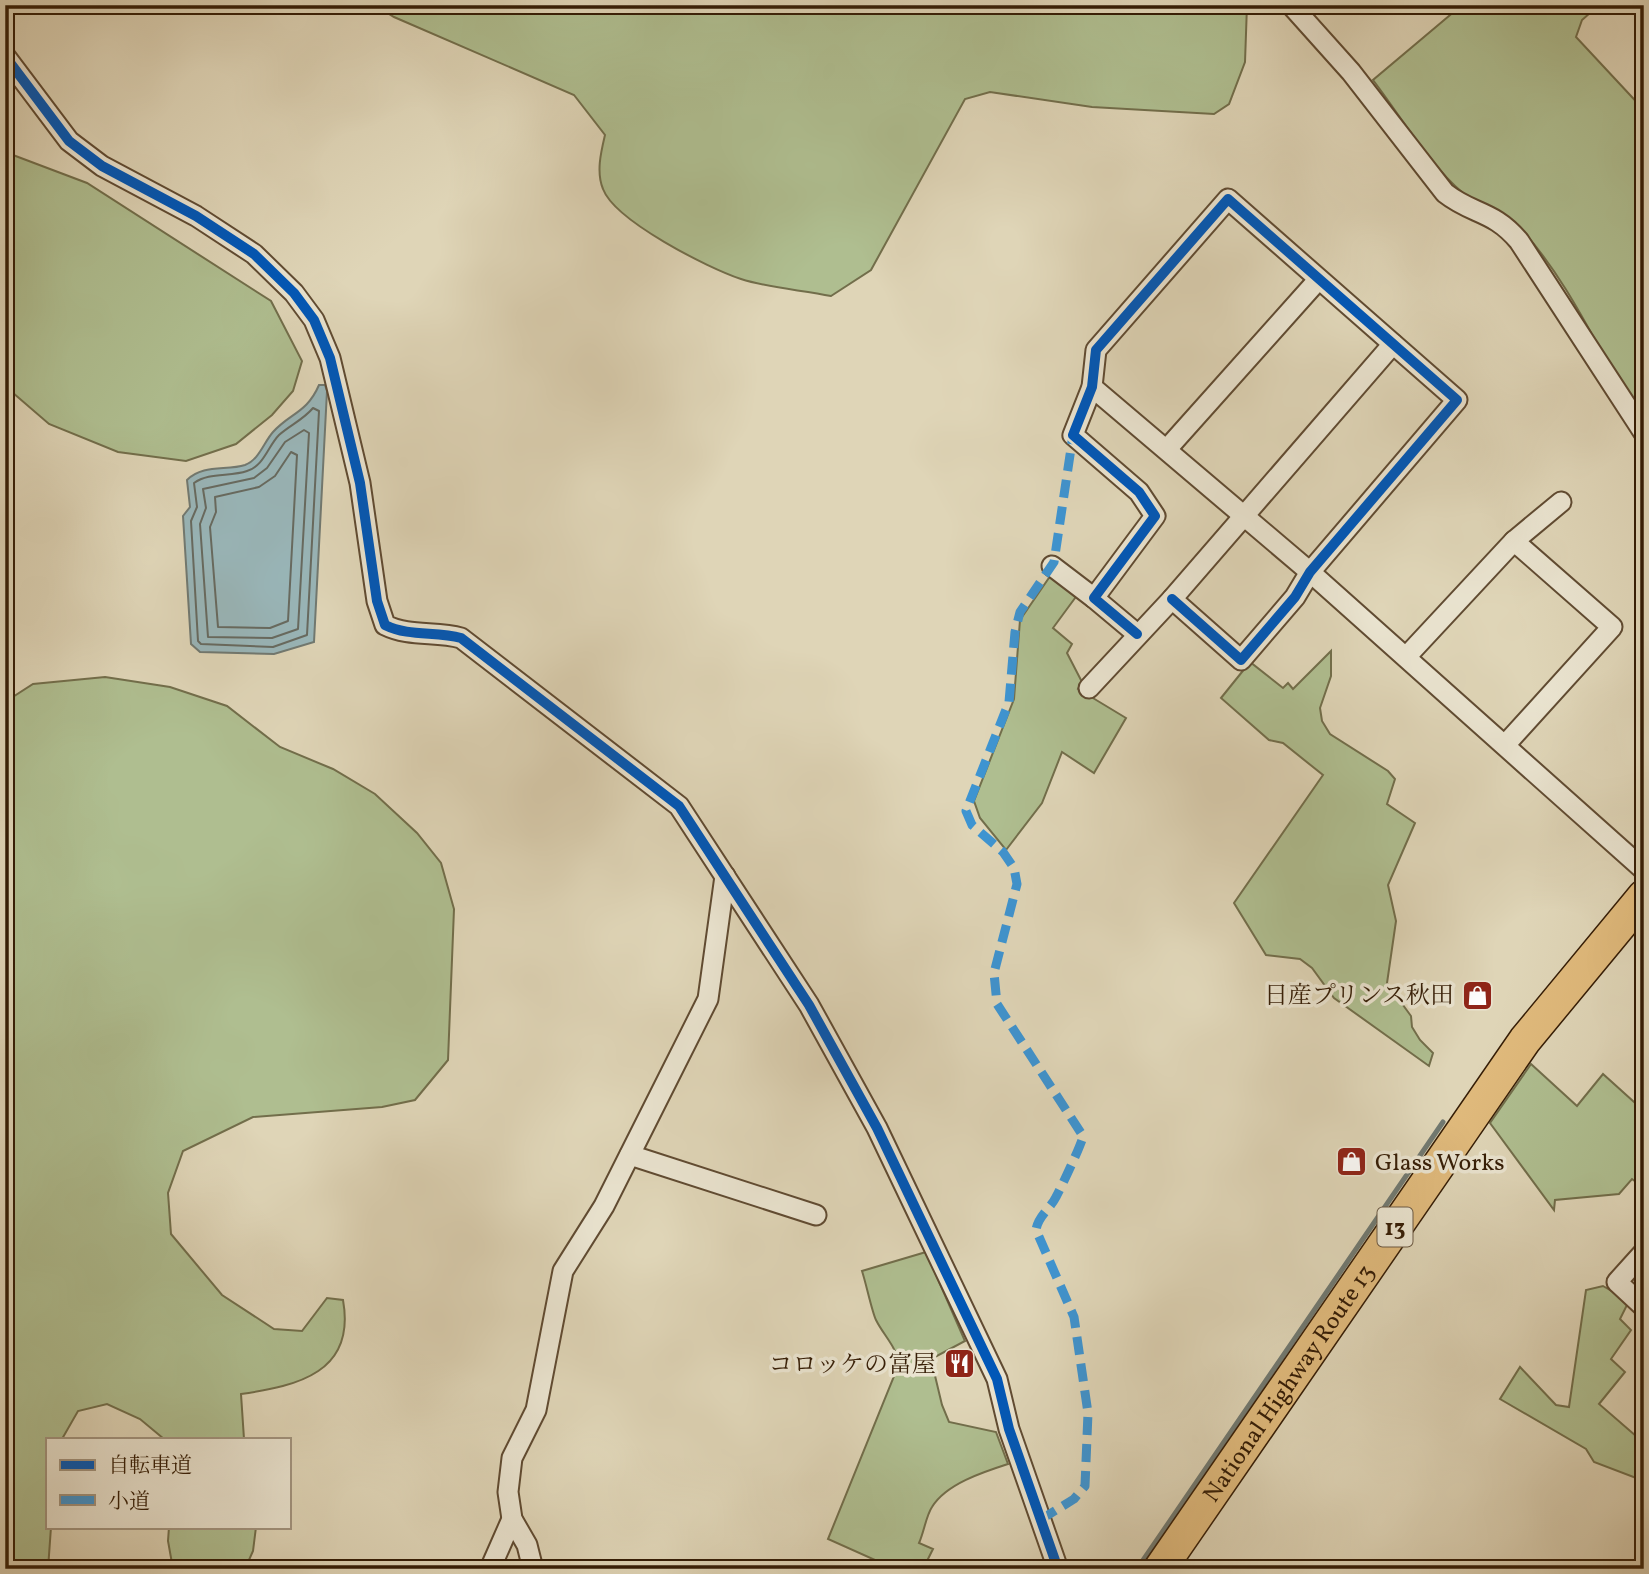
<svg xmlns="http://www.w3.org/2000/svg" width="1649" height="1574" font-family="Vollkorn,'Noto Serif JP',serif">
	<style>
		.green { fill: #afbe90; stroke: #726e4b; stroke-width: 2 }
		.water { fill: #99b6b9; stroke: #717971; stroke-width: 2 }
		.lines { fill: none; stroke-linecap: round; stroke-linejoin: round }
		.shore { stroke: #676a60; stroke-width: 2 }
		.stream { stroke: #717971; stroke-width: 5 }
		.minor-casing { stroke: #604b32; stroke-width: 23 }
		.trunk-casing { stroke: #351d06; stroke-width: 35 }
		.minor { stroke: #eae4d0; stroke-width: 19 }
		.trunk { stroke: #e0ba7c; stroke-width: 32 }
		.quiet { stroke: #3e94d1; stroke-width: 9; stroke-dasharray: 18 9; stroke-linecap: butt }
		.cycleway-casing { stroke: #eae4d0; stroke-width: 15 }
		.cycleway { stroke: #0057b8; stroke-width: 10 }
		.labels { text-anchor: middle; stroke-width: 7; stroke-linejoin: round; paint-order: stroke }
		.shield { fill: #eae4d0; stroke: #6b5943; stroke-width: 2 }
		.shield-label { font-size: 23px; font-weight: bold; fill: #351d06 }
		.poi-label { font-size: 24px; fill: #351d06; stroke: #eae4d0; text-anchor: end }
		.street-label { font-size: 24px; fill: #351d06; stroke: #eae4d0 }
	</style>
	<rect width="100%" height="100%" fill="#dfd5b7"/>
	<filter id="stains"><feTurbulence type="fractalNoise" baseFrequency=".00286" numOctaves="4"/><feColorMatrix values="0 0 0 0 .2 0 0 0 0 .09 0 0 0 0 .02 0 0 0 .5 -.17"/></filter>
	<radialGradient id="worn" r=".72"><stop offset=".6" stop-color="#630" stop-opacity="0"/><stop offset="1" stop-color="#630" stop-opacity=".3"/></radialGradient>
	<g class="green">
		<path d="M375,5H1247L1245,62L1229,104L1214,114L1092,107L990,92L965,99L871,270L831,296C802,290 769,288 741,279C708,268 615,221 603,189C596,172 601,152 605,135L574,95L394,17Z"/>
		<path d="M1462,5H1599L1582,20L1576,37L1644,110V425C1602,360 1574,288 1522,230C1505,211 1482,208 1463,193C1432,168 1399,114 1373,80Z"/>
		<polygon points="5,152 87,183 271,301 302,361 293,391 272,415 236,444 186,461 118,452 49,424 5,386"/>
		<polygon points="1053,572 1078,594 1053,628 1072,644 1067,653 1082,682 1078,689 1126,718 1094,773 1062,752 1042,803 1006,850 980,818 974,801 1014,699 1020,620"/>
		<polygon points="1331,651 1331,676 1320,708 1322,721 1330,734 1388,771 1395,779 1387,804 1415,823 1388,885 1396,921 1387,983 1411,1016 1412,1027 1420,1040 1433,1053 1429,1066 1334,998 1312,968 1300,959 1266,955 1234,903 1323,775 1283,743 1269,740 1221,698 1250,662 1283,688 1288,683 1293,689"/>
		<path d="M105,677L170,687L227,706L280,747L333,769L375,794L417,833L441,863L454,909L448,1060L415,1100L382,1107L253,1117L183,1151L168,1193L171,1234L222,1295L274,1329L302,1331L327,1298L343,1300C356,1372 298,1386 241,1394L244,1439H164L140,1419L107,1404L78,1411L62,1439H47V1527H51L48,1569H5V702L33,684Z"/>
		<polygon points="1531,1064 1577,1106 1603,1074 1644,1111 1644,1188 1632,1179 1619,1194 1555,1200 1554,1210 1490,1123"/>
		<path d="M926,1252L965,1341L931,1359L942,1405L949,1422L996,1432L1008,1464C983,1472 946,1484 932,1507C926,1516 924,1532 919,1543L933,1549L923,1569H895L828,1539L899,1364C896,1346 884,1336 876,1320C872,1312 866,1283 862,1271Z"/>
		<polygon points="1603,1286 1629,1301 1620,1319 1631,1330 1611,1359 1625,1372 1599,1404 1644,1443 1644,1481 1594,1462 1586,1449 1500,1399 1520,1367 1556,1405 1569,1407 1586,1290"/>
		<polygon points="169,1527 256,1527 253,1551 245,1569 173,1569 168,1541"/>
	</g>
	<path class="water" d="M319,385H325L327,391L314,642L274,654L200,652L191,644L183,516L190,507L187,480C203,464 226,471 245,465C259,460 264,442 273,432C290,413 307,413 319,385Z"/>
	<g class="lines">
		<g class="shore">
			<path d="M313,408L319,411L307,635L273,647L201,644L198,641L191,521L197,507L194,483C209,472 230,477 247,471C264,466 268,446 279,435C290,425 303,420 313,408Z"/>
			<polygon points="304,430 309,433 298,629 272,638 208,637 200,524 206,508 203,489 254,478 267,468 285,442"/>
			<polygon points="291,452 297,455 288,621 270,628 218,627 210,527 216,512 215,497 259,487 275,476"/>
		</g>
		<polyline class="stream" points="1137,1569 1443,1122"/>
		<defs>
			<g id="minor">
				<path d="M1291,5L1351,72L1445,193C1473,215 1493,210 1519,241L1644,433"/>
				<path d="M5,56L69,141L102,166L196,216L254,254L294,293L314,320L330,358L360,483L377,601L385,625C409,637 436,631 461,638L679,806L809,1005L877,1128L997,1379L1009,1429L1058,1569"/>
				<polyline points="1092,387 1310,572 1644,870"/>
				<polyline points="1167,449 1318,280"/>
				<polyline points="1514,541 1561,502"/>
				<polyline points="1052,566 1094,598"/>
				<polyline points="1137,634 1094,598 1155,516 1139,492 1073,435 1092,387 1096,350 1228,199 1457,400 1310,572 1295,597 1241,660 1172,599"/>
				<polyline points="1406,657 1514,541 1612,627 1505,745"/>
				<polyline points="1089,688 1172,599 1393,344"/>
				<polyline points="630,1155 816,1215"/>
				<polyline points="1644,1252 1617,1282 1644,1307"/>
				<polyline points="490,1569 512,1519"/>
				<polyline points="533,1569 527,1545 512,1519 508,1492 512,1458 536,1410 563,1271 604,1206 708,999 725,876"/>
			</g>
			<g id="trunk">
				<path id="s1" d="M1160,1569L1525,1040L1644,896"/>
			</g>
		</defs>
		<use href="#minor" class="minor-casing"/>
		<use href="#trunk" class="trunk-casing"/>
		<use href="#minor" class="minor"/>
		<use href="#trunk" class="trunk"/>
		<path class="quiet" d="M1040,1520L1074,1499L1085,1486L1088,1413L1074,1317L1036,1230C1038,1216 1050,1209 1056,1197C1061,1188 1083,1141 1083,1136L997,1004L994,973L1017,884L1014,868L1003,852L972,825L966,811L1009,702L1015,632L1020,612L1054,562L1073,435"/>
		<defs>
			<g id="cycleway">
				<path d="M5,56L69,141L102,166L196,216L254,254L294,293L314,320L330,358L360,483L377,601L385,625C409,637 436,631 461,638L679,806L809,1005L877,1128L997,1379L1009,1429L1058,1569"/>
				<polyline points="1137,634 1094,598 1155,516 1139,492 1073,435 1092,387 1096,350 1228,199 1457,400 1310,572 1295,597 1241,660 1172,599"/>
			</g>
		</defs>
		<use href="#cycleway" class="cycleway-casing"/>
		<use href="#cycleway" class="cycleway"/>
	</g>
	<defs>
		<symbol id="shop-square" viewBox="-11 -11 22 22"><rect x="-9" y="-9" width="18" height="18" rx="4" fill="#8f2418" stroke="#eae4d0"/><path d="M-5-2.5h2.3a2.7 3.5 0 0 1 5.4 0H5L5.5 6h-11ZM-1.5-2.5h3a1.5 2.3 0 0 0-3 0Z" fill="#fff"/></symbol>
		<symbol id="restaurant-square" viewBox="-11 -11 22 22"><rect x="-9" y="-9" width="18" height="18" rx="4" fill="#8f2418" stroke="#eae4d0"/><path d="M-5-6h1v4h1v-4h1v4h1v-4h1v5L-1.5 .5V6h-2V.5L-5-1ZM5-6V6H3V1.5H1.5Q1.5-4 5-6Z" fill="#fff"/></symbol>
	</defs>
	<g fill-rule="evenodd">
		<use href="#shop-square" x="1460" y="978" width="35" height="35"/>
		<use href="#shop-square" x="1334" y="1144" width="35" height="35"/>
		<use href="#restaurant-square" x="942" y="1346" width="35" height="35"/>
	</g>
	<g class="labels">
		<rect class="shield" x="1377.5" y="1207.5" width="35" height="39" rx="5"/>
		<g class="shield-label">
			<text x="1395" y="1235">13</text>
		</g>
		<g class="poi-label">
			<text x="1454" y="1003">日産プリンス秋田</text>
			<text x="1375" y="1170" text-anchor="start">Glass Works</text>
			<text x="936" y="1372">コロッケの富屋</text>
		</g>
		<g class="street-label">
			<text dy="8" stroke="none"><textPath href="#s1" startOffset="226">National Highway Route 13</textPath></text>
		</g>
	</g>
	<rect width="1649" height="1574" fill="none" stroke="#dfd5b7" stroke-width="28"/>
	<rect x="7" y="7" width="1635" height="1560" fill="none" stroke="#351d06" stroke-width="3.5"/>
	<rect x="14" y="14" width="1621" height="1546" fill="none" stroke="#351d06" stroke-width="2"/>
	<rect x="46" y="1438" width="245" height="91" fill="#eae4d0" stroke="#a2947f" stroke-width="2"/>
	<rect x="60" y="1460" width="35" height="10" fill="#0057b8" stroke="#a2947f" stroke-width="2"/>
	<text x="108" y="1472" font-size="21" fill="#351d06">自転車道</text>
	<rect x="60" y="1495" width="35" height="10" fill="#3e94d1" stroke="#a2947f" stroke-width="2"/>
	<text x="108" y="1508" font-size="21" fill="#351d06">小道</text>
	<rect width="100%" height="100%" filter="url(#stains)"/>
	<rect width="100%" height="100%" fill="url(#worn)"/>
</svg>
